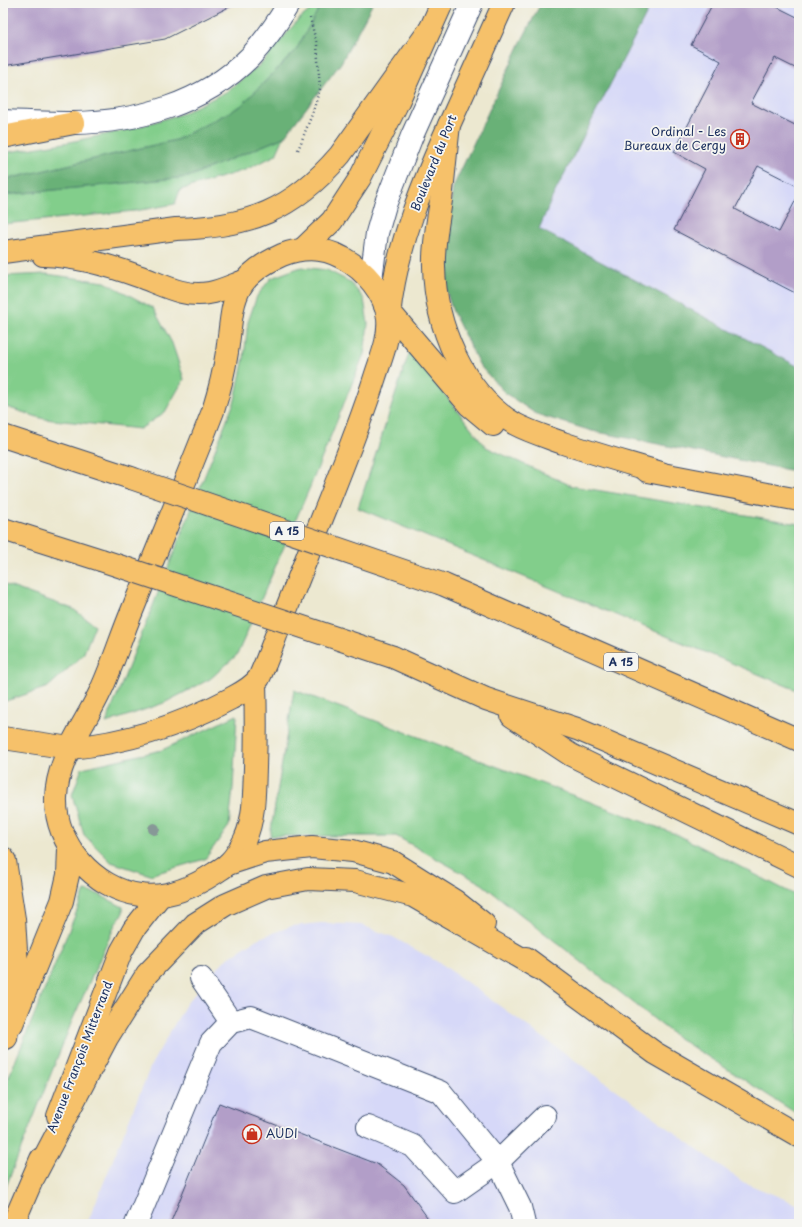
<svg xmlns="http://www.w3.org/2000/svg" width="802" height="1227" font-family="'Playpen Sans',sans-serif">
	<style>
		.built { fill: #d6d8f8 }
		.green { fill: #82ce8b; stroke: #4e7e74 }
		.forest { fill: #69b177; stroke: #42706a }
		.building { fill: #b29ec8 }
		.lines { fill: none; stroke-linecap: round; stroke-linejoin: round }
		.minor-casing { stroke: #3a4b6f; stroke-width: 24 }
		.major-casing { stroke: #3a4b6f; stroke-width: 24 }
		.highway-casing { stroke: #3a4b6f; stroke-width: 24 }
		.path { stroke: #3a4b6f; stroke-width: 2.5; stroke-dasharray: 1 3; stroke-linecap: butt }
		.minor { stroke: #fff; stroke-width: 22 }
		.major { stroke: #f6c16b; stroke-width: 22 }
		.highway { stroke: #f6c16b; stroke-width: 22 }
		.highway-bridge-casing { stroke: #3a4b6f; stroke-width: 24; stroke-linecap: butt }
		.highway-bridge { stroke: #f6c16b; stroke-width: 22 }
		.tree { fill: #879897 }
		.labels { text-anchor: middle; stroke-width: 3.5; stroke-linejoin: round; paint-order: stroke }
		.shield { fill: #f6f6f2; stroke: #5d6b8a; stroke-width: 1 }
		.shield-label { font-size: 11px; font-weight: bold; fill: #1b2f5e }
		.poi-label { font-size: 12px; fill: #1b2f5e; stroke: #f6f6f2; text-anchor: end }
		.street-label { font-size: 12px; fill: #1b2f5e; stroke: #f6f6f2 }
	</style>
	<rect width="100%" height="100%" fill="#f6f6f2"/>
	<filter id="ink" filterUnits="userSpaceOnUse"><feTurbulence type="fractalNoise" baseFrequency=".025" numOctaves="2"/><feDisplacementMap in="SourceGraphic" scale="8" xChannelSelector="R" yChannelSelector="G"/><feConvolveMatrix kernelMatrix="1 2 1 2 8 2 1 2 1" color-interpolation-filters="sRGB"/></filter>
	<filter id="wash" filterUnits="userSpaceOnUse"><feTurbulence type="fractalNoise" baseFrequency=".012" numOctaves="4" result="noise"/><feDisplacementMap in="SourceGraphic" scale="16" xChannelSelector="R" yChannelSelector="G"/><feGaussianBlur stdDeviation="0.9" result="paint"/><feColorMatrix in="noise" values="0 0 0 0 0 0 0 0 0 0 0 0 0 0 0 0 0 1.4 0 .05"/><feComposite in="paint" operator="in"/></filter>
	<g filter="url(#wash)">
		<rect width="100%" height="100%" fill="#ece8d0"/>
		<g class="built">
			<polygon points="652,3 799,3 799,367 539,229 552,198"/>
			<polygon points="321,923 361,925 393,937 443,965 743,1182 799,1205 799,1224 87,1224 152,1063 186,1004 224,961 257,939 292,926"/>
		</g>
		<g class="green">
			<polygon points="316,3 322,3 296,50 241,106 176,140 3,180 3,153 70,142 131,129 181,114 226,92 261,64 298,20 313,8"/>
			<polygon points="284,137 276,155 245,170 180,190 175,204 135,211 3,224 3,195 188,177"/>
			<polygon points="301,267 327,270 350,282 364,299 368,324 364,354 310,487 237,655 210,679 164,703 106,723 235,400 244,358 248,322 257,296 271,278"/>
			<polygon points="46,274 105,282 153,308 172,343 184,379 165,412 140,429 44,419 3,406 3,276"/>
			<polygon points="410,350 486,447 572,486 799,524 799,691 358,508"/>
			<polygon points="3,584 73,609 95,625 83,655 48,687 3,702"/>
			<polygon points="294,690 678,835 799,897 799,1115 677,1037 482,884 396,836 270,836"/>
			<polygon points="237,715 233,788 229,826 205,859 150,875 111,862 84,835 72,795 82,768 162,750"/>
			<polygon points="85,891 98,894 123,907 123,913 116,923 72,1021 3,1194 3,1091"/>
		</g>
		<g class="forest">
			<polygon points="322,3 373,3 341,63 284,137 188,177 3,195 3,180 176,140 241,106 296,50"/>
			<polygon points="541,3 627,3 626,5 633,10 637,3 652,3 552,198 539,229 799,367 799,472 592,431 536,414 505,393 480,366 453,312 444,284 445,247 453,187 521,42"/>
		</g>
		<g id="blocks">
			<g class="building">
				<polygon points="3,3 237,3 165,39 3,66"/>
				<polygon points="713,3 769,3 799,18 799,70 775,58 751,103 799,127 799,187 758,166 735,209 779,232 799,194 799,295 674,230 705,169 674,152 721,61 691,45"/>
				<polygon points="219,1103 377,1164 404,1185 432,1224 170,1224"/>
			</g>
		</g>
	</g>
	<g filter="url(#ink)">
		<use href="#blocks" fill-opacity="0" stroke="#3a4b6f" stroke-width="1"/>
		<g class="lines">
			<defs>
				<g id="minor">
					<path d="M3,121C26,122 50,123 73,123C138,122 203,104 250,57C265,41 278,22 289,3"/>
					<polyline points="371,280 377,233 385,205 412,136 472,3"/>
					<polyline points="201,978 231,1022"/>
					<polyline points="368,1127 413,1146 455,1192 498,1162 545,1116"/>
					<polyline points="136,1224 211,1043 231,1022 251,1017 441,1092 498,1162 520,1207 524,1224"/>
				</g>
				<g id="major">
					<path d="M449,125C446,150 444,175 441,200C438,222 433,244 434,266C435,325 463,394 515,424C530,432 547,437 563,443C595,454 628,463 661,473"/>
					<polyline points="303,249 332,221 360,178 396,106 442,3"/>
					<polyline points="385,306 469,405 493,425"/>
					<path d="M389,316C396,245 425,178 454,114C471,77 487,40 504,3"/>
					<polyline points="647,471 772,495"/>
					<path d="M70,748C126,743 181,725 230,699C241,693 252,688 259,678C267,661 273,643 280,625C292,595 304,566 315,536C336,483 358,431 375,377C381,358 390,338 388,318C385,293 365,270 343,258C324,247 302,247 282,255C229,279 234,302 227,352C224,372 219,392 213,411C187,478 159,544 132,611C121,637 113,664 101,690C85,725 57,758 56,798C54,843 94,889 140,895C167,899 192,888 215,873C219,870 225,867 229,863C235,857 241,847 245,839C255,817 254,791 255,768C256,740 256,712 255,683"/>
					<polyline points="12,1024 62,901 68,875 69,848"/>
					<polyline points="58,1116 121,952 134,929 160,896"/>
					<polyline points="13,1224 41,1159"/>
				</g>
				<g id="highway">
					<polyline points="3,137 74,123"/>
					<path d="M3,252L176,229C249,227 292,211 340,155L431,28"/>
					<path d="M43,255C75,256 108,265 138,276C161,284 184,298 209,293C221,291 233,285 244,281"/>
					<polyline points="3,436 131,478"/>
					<polyline points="772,495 799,500"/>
					<polyline points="3,529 101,560"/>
					<polyline points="442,584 799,740"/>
					<polyline points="393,657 486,699 577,729 799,824"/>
					<polyline points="512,716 571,755 799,866"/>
					<polyline points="3,738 70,748"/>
					<polyline points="3,858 5,861 14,919 17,966 6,1038"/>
					<polyline points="228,864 265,852 312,847 353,851 393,862 455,901 484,924"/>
					<polyline points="526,958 655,1053 799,1136"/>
					<polyline points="34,1177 107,1038 147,974 195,924 225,905 266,887 308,879 355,881 413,896 538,968"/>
				</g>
			</defs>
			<use href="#minor" class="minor-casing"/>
			<use href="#major" class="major-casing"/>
			<use href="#highway" class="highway-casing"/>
			<polyline class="path" points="298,150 311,117 320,89 317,45 310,18"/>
			<use href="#minor" class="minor"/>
			<use href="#major" class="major"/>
			<use href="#highway" class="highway"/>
			<defs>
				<g id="highway-bridge">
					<polyline points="131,478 442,584"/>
					<polyline points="101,560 393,657"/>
				</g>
			</defs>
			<use href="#highway-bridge" class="highway-bridge-casing"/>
			<use href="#highway-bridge" class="highway-bridge"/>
		</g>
		<circle class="tree" cx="154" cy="829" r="6"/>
	</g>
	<defs>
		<symbol id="building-ring" viewBox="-11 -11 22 22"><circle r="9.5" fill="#f6f6f2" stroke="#c8321e" stroke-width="1.5"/><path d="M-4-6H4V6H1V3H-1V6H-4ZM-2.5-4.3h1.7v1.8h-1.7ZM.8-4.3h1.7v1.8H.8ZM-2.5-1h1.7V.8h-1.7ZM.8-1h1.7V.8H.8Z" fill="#c8321e"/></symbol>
		<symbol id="shop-ring" viewBox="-11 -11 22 22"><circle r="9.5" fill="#f6f6f2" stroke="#c8321e" stroke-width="1.5"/><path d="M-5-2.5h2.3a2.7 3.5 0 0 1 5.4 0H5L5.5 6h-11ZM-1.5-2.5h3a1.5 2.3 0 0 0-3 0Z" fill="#c8321e"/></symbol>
	</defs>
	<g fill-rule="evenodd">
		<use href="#building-ring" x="729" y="128" width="22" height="22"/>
		<use href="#shop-ring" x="241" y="1123" width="22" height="22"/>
	</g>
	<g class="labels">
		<g class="shield">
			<rect x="270" y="522" width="34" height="18" rx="3"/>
			<rect x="604" y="653" width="34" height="18" rx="3"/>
		</g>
		<g class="shield-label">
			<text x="287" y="535">A 15</text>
			<text x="621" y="666">A 15</text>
		</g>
		<g class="poi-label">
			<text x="726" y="136">Ordinal - Les<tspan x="726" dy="14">Bureaux de Cergy</tspan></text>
			<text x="266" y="1138" text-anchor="start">AUDI</text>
		</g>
		<g class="street-label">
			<text transform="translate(434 163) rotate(-68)" y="4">Boulevard du Port</text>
			<text transform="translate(80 1057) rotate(-69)" y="4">Avenue François Mitterrand</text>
		</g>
	</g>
	<rect width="802" height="1227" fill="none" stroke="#f6f6f2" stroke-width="16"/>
</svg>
